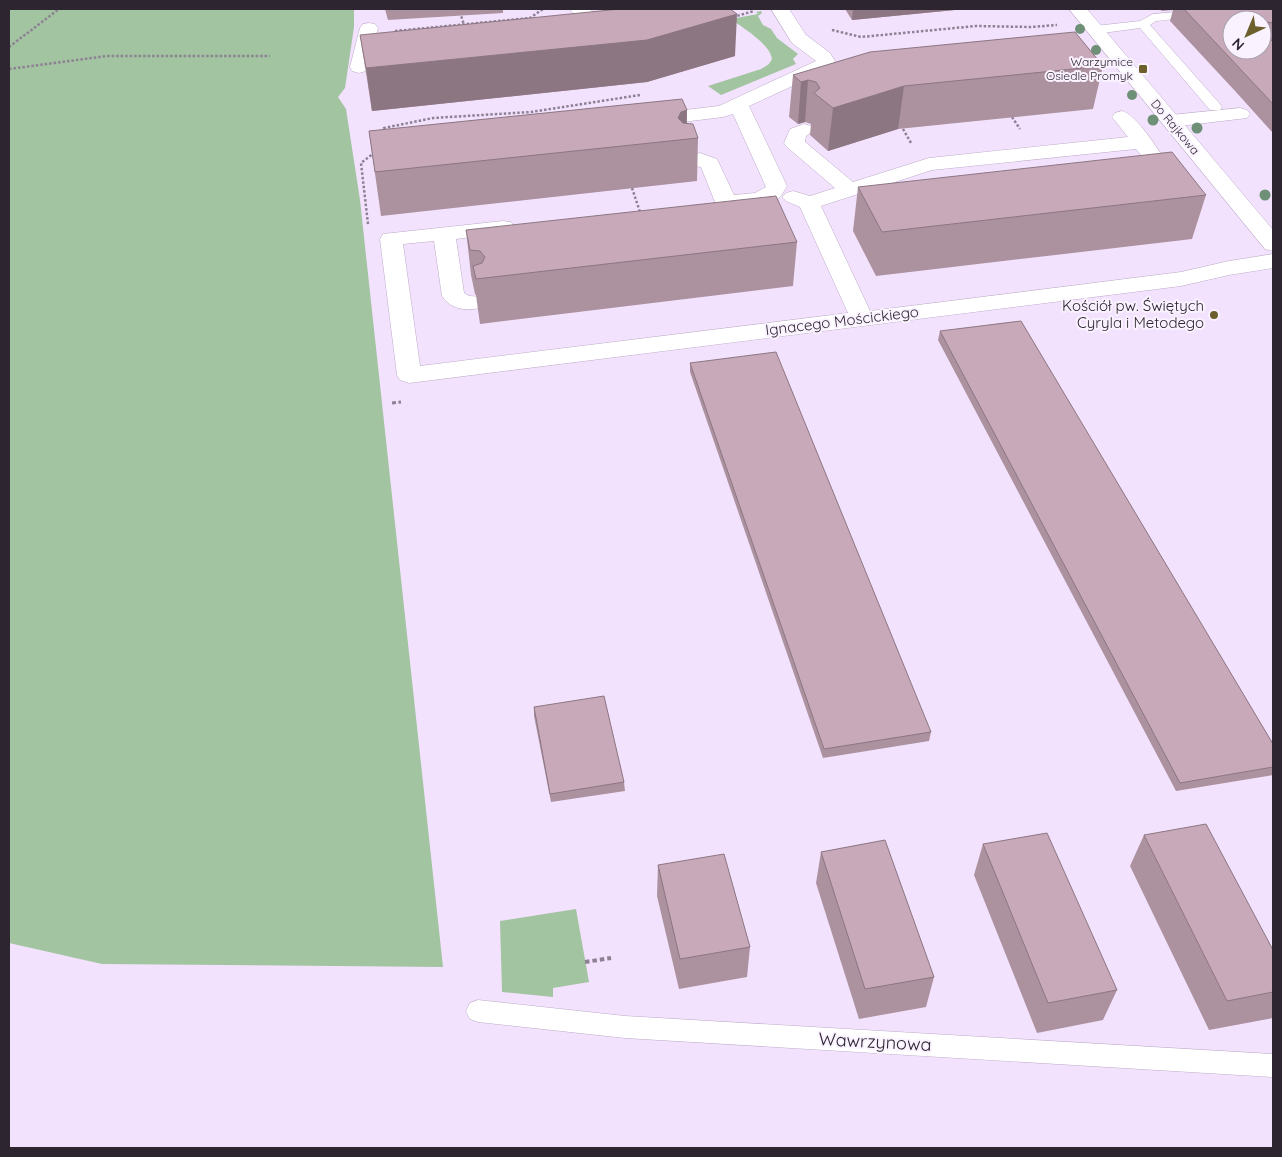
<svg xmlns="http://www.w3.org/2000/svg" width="1282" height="1157" font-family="Quicksand,sans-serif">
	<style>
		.green { fill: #a2c4a0 }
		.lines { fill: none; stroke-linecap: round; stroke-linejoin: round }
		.service-casing { stroke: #bcabc6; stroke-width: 1 }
		.minor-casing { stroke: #bcabc6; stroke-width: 1 }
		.tertiary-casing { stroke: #bcabc6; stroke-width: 1 }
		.path-far2 { stroke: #8d8194; stroke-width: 2.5; stroke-dasharray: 2.5 2; stroke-linecap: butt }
		.path-far1 { stroke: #8d8194; stroke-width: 3; stroke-dasharray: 4 2.5; stroke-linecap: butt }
		.path { stroke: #8d8194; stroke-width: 4; stroke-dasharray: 4.5 3; stroke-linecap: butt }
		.service { fill: #fff; fill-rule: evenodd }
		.minor { fill: #fff; fill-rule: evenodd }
		.tertiary { fill: #fff; fill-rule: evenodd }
		.tree { fill: #6e9077 }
		.wall { fill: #ac919f }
		.shaded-wall { fill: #8c7682 }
		.building { fill: #c8a9b9; stroke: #8c7682; fill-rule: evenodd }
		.poi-dot { fill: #6d602d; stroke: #faf3ff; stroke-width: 2 }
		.labels { text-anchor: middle; stroke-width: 4; stroke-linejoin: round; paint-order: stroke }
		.far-poi-label { font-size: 12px; fill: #2d2631; stroke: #faf3ff; text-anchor: end }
		.far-street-label { font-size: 12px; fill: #2d2631; stroke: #faf3ff }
		.poi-label { font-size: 15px; fill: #2d2631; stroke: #faf3ff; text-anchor: end }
		.street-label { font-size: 15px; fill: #2d2631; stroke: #faf3ff }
		.near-street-label { font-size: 18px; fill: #2d2631; stroke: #faf3ff }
	</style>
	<rect width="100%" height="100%" fill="#f3e2fe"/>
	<g class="green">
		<polygon points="9,9 354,9 354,27 345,88 338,97 346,109 360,200 443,967 102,964 9,943"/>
		<path d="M761,11L762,13L758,16L763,25L771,29L777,38L798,54L793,59L796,64L721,95L708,86L761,69L769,64L772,59C770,44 743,28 731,19L758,14L756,12Z"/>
		<polygon points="576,909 589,982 553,988 553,997 502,992 500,921"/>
	</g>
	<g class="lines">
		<defs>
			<g id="service">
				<path d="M1212,9L1227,11L1241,20H1232V23C1205,12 1185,18 1156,21L1150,25L1220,104L1222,107L1220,110H1210L1140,28L1095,34L1089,30L1095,26L1140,21L1153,14Z"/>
				<polygon points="478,1000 625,1016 1273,1054 1273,1077 625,1038 478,1022 470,1019 466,1011 470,1003"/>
			</g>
			<g id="minor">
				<path d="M570,9H590L604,22L601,26C589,29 577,19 570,9Z"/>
				<path d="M771,9H789L806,35L830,53L835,61L832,68L749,106L787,186C785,189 783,193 781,196C770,208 733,210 719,206L715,202L701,167L682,164L679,160L682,156L700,153L717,159L734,195L755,193L766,187L733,114L723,117L650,126L643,124L640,120L643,116L650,114L719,106L816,61L792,43Z"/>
				<polygon points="369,23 375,24 378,28 368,67 366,71 359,73 352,71 350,67 360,28 363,24"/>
				<polygon points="1240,108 1247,110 1250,114 1247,118 1171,127 1164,125 1161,121 1164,117 1171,115"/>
				<path d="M1122,111C1135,114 1153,142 1161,154L1158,158C1147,161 1143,158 1136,149L932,170L821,206L870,311L1181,272L1229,261L1273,254V268L1229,275L1181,286L409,383L400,380L397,375L380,239L383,234L503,221L511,222L514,227L511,232L503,233L456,239L464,293L469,296L484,297L487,302L484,307C468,311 452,311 442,296L434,241L403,244L420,366L848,313L800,207L786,201L782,197L786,193L793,191L810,196L835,188L787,147L784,143L790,129L804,124L811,126L814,130L806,136L805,142L853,182L929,158L1128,137L1112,117L1115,113Z"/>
			</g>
			<polygon id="tertiary" points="1069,9 1087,9 1273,230 1273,251 1265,249"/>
		</defs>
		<use href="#service" class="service-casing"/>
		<use href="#minor" class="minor-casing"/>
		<use href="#tertiary" class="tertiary-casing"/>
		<g class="path-far2">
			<polyline points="460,12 464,25"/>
			<polyline points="733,17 754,11"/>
			<polyline points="832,30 861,37 976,26 1031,27 1057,25"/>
			<polyline points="395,31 530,18 543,9"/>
			<polyline points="9,47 59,9"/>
			<polyline points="9,69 107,56 270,56"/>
			<polyline points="1012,117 1020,129"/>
			<polyline points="903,129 911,143"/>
			<polyline points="385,133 384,128 433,118 531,112 640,95"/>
			<polyline points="632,188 640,212"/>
			<polyline points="368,224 361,163 374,153"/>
		</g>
		<polyline class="path-far1" points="392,403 401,402"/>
		<polyline class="path" points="585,962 611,958"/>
		<use href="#service" class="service"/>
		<use href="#minor" class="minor"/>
		<use href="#tertiary" class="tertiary"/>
	</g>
	<g class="tree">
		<circle cx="1080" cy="29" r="5"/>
		<circle cx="1096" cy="50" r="5"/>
		<circle cx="1132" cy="95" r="5"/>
		<circle cx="1153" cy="120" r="5.5"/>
		<circle cx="1197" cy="128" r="5.5"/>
		<circle cx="1265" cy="195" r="5.5"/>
	</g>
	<g class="wall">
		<polygon points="385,9 503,9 503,13 388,20"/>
		<polygon points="845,9 965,9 852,20"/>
		<polygon points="1159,9 1273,9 1273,133 1236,92 1170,21 1173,10 1162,11"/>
		<polygon points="360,35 735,56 647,82 372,111"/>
		<polygon points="1103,66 1093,109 898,129 828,151 810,135 811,124 805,122 798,124 789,117 793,75"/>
		<polygon points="687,110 687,123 698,138 697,181 381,216 369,131"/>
		<polygon points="858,187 1206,195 1192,239 876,276 853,231"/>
		<polygon points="466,230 797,242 793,286 480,324 478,310 476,295 475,294 471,275"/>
		<polygon points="940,331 1273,744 1273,775 1176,791 938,340"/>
		<polygon points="690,363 931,732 929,741 823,758 690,372"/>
		<polygon points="534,707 624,782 625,791 551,802 534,716"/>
		<polygon points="1144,835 1273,950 1273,1018 1209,1030 1130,866"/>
		<polygon points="983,844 1117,990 1103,1020 1037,1033 974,875"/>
		<polygon points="821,852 934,977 926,1007 859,1019 816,883"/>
		<polygon points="658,865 750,947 747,977 679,989 657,896"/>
	</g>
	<g class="shaded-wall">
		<polygon points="853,9 965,9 852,20"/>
		<polygon points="737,14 735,56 647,82 372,111 366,68"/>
		<polygon points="1267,27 1262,42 1262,28"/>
		<polygon points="808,80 805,122 798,124 801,82"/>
		<polygon points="904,86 898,129 828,151 833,108"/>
		<polygon points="687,110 686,139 678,118 681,112"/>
	</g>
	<g class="building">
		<polygon points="620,9 730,9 737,14 647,40 366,68 360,35"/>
		<path d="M1184,9H1273V23L1267,22V27L1262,28V31L1273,42V104ZM1232,20H1262V50H1232Z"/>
		<polygon points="1075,32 1103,66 904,86 833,108 814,93 820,88 816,82 808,80 801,82 793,75 870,52"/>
		<polygon points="682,99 687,110 681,112 678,118 683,123 693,124 698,138 375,172 369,131"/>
		<polygon points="1172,152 1206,195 882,232 858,187"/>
		<polygon points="776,196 797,242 476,279 473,266 482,263 485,257 480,251 470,250 466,230"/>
		<polygon points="1021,321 1273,744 1273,767 1180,783 940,331"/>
		<polygon points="776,352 931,732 824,749 690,363"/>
		<polygon points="604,696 624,782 550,794 534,707"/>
		<polygon points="1206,824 1273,950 1273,992 1227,1001 1144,835"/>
		<polygon points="1047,833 1117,990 1048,1003 983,844"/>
		<polygon points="885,840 934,977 865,989 821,852"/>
		<polygon points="724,854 750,947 680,959 658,865"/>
	</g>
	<g class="poi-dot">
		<rect x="1138" y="64" width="10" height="10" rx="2.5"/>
		<circle cx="1214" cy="315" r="5"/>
	</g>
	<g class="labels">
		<g class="far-poi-label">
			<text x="1133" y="66">Warzymice<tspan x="1133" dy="14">Osiedle Promyk</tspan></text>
		</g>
		<g class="far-street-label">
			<text transform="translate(1175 127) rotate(50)" y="4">Do Rajkowa</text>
		</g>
		<g class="poi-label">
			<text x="1204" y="311">Kościół pw. Świętych<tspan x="1204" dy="17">Cyryla i Metodego</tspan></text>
		</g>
		<g class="street-label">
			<text transform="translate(842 321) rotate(-7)" y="5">Ignacego Mościckiego</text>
		</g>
		<g class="near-street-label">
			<text transform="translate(875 1042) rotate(3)" y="6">Wawrzynowa</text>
		</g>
	</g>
	<rect width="1282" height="1157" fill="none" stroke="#2d2631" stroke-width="20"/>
	<g transform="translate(1247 35) rotate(224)"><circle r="24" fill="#faf3ff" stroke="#a8a1ad"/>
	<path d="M0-4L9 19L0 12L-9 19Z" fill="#6d602d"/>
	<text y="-8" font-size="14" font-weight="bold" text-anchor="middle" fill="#2d2631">N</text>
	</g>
</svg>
